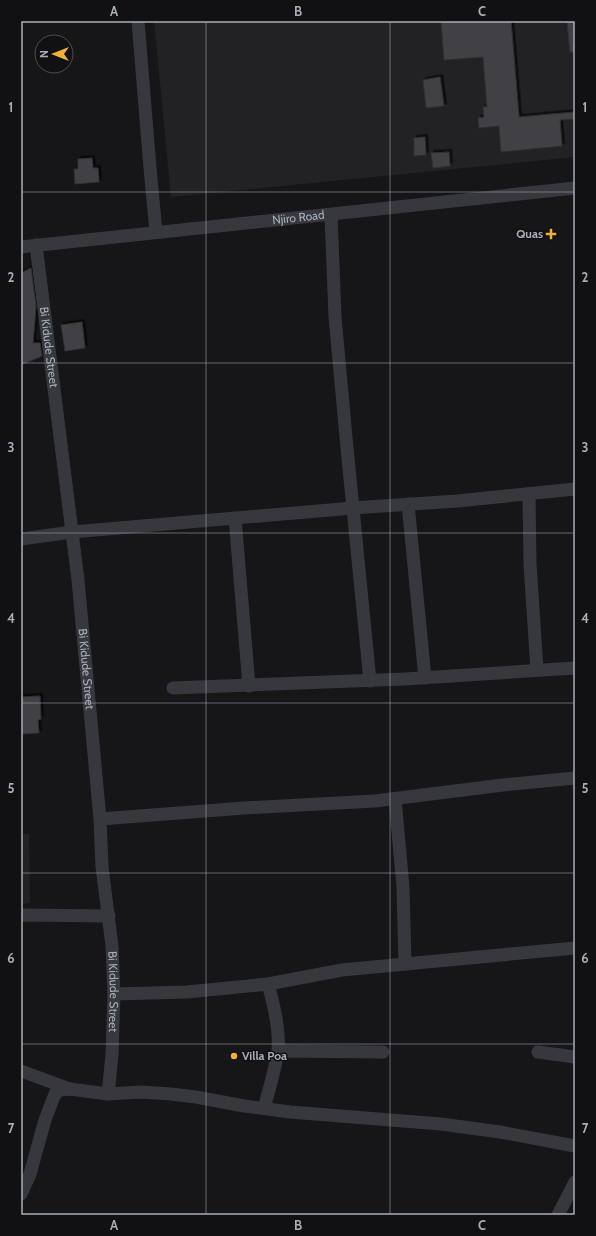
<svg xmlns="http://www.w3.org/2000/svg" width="596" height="1236" font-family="Cabin,sans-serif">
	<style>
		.built { fill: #222225 }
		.building { fill: #404145; stroke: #303034; filter: url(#shadow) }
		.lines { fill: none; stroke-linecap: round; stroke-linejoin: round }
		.minor { stroke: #37383d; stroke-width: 13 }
		.grid { fill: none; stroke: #a8adb8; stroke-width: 1; stroke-opacity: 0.55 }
		.poi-dot { fill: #f2b134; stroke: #111113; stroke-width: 1.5 }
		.labels { text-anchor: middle; stroke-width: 3; stroke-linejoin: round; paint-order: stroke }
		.street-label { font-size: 12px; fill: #a8adb8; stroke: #111113 }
		.poi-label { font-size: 12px; font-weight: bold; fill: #a8adb8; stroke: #111113; text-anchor: end }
		.neatline { fill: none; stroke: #a8adb8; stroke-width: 1.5 }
		.grid-label { font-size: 13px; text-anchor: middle; font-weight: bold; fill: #a8adb8 }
	</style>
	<defs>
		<filter id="shadow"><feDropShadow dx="2.5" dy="-2.5" stdDeviation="0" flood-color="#0009"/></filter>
	</defs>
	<rect width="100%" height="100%" fill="#161618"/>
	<g class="built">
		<polygon points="154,21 575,21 575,157 171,197"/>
		<polygon points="21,834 29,834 30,903 21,904"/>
	</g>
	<g class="building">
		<polygon points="441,21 511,21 519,117 575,112 575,119 560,120 562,146 501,152 499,126 479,128 478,118 484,117 483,107 487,107 483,57 444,60"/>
		<polygon points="567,21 575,21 575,52 570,52"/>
		<polygon points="440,77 444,106 426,108 423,80"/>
		<polygon points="425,137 426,155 414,156 414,138"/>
		<polygon points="449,152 450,166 433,168 431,153"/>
		<polygon points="92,158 93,168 98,168 99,182 75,184 74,169 78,169 78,159"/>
		<polygon points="31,268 36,306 33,343 40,343 42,356 21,365 21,273"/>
		<polygon points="82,322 85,348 65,351 61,325"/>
		<polygon points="40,696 41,719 38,720 39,733 21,734 21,697"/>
	</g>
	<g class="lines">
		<g class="minor">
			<polyline points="138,21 150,168 156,232"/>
			<polyline points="331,215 335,317 347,448 370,681"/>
			<path id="s1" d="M36,245L78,580L100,819L102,867L112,946L114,994L112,1055L108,1094"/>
			<path id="s2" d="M21,247L575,188"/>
			<polyline points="529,494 530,564 537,670"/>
			<polyline points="408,504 425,678"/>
			<polyline points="235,518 249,686"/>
			<polyline points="21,539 72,532 353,508 457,501 575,489"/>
			<polyline points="173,688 405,679 575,668"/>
			<polyline points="395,799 403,887 405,964"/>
			<polyline points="100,819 244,808 375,801 503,785 575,778"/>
			<polyline points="21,915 109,916"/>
			<polyline points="114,994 187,992 268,984 342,970 575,948"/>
			<polyline points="278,1051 383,1052"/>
			<polyline points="538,1052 575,1057"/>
			<polyline points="21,1071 70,1089"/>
			<path d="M264,1108C269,1090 275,1070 278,1051C280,1029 274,1005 268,984"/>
			<polyline points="21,1194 30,1174 45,1120 55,1094 60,1090 70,1089 108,1094 141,1092 171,1094 196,1097 244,1106 290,1112 441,1124 500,1132 575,1146"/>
			<polyline points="558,1215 575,1182"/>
		</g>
	</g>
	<path class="grid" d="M206,21V1215M390,21V1215M21,192H575M21,363H575M21,533H575M21,703H575M21,873H575M21,1044H575"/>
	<g class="poi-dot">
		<path d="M549 228h4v4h4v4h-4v4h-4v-4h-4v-4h4z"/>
		<circle cx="234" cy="1056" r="4"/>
	</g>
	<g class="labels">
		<g class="street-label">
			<text dy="4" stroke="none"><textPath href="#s2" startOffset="279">Njiro Road</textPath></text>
			<text dy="4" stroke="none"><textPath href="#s1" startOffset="103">Bi Kidude Street</textPath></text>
			<text dy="4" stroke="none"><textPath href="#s1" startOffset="427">Bi Kidude Street</textPath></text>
			<text dy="4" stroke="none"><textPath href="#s1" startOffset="751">Bi Kidude Street</textPath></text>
		</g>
		<g class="poi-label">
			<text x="543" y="238">Quas</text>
			<text x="242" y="1060" text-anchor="start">Villa Poa</text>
		</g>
	</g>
	<rect width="596" height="1236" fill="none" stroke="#111113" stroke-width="44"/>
	<g transform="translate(54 54) rotate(270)"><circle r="19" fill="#111113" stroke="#4d4f55"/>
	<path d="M0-3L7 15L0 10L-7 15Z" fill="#f2b134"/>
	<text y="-6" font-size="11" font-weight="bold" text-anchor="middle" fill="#a8adb8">N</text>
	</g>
	<rect x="22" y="22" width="552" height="1192" class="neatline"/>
	<g class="grid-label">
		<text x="114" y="16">A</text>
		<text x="298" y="16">B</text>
		<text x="482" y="16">C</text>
		<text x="11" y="112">1</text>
		<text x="585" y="112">1</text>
		<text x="11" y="282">2</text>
		<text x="585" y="282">2</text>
		<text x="11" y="452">3</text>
		<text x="585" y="452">3</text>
		<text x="11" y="623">4</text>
		<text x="585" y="623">4</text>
		<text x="11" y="793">5</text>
		<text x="585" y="793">5</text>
		<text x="11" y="963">6</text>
		<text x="585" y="963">6</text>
		<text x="11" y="1133">7</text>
		<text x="585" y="1133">7</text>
		<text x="114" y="1230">A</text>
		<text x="298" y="1230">B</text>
		<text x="482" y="1230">C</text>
	</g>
</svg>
